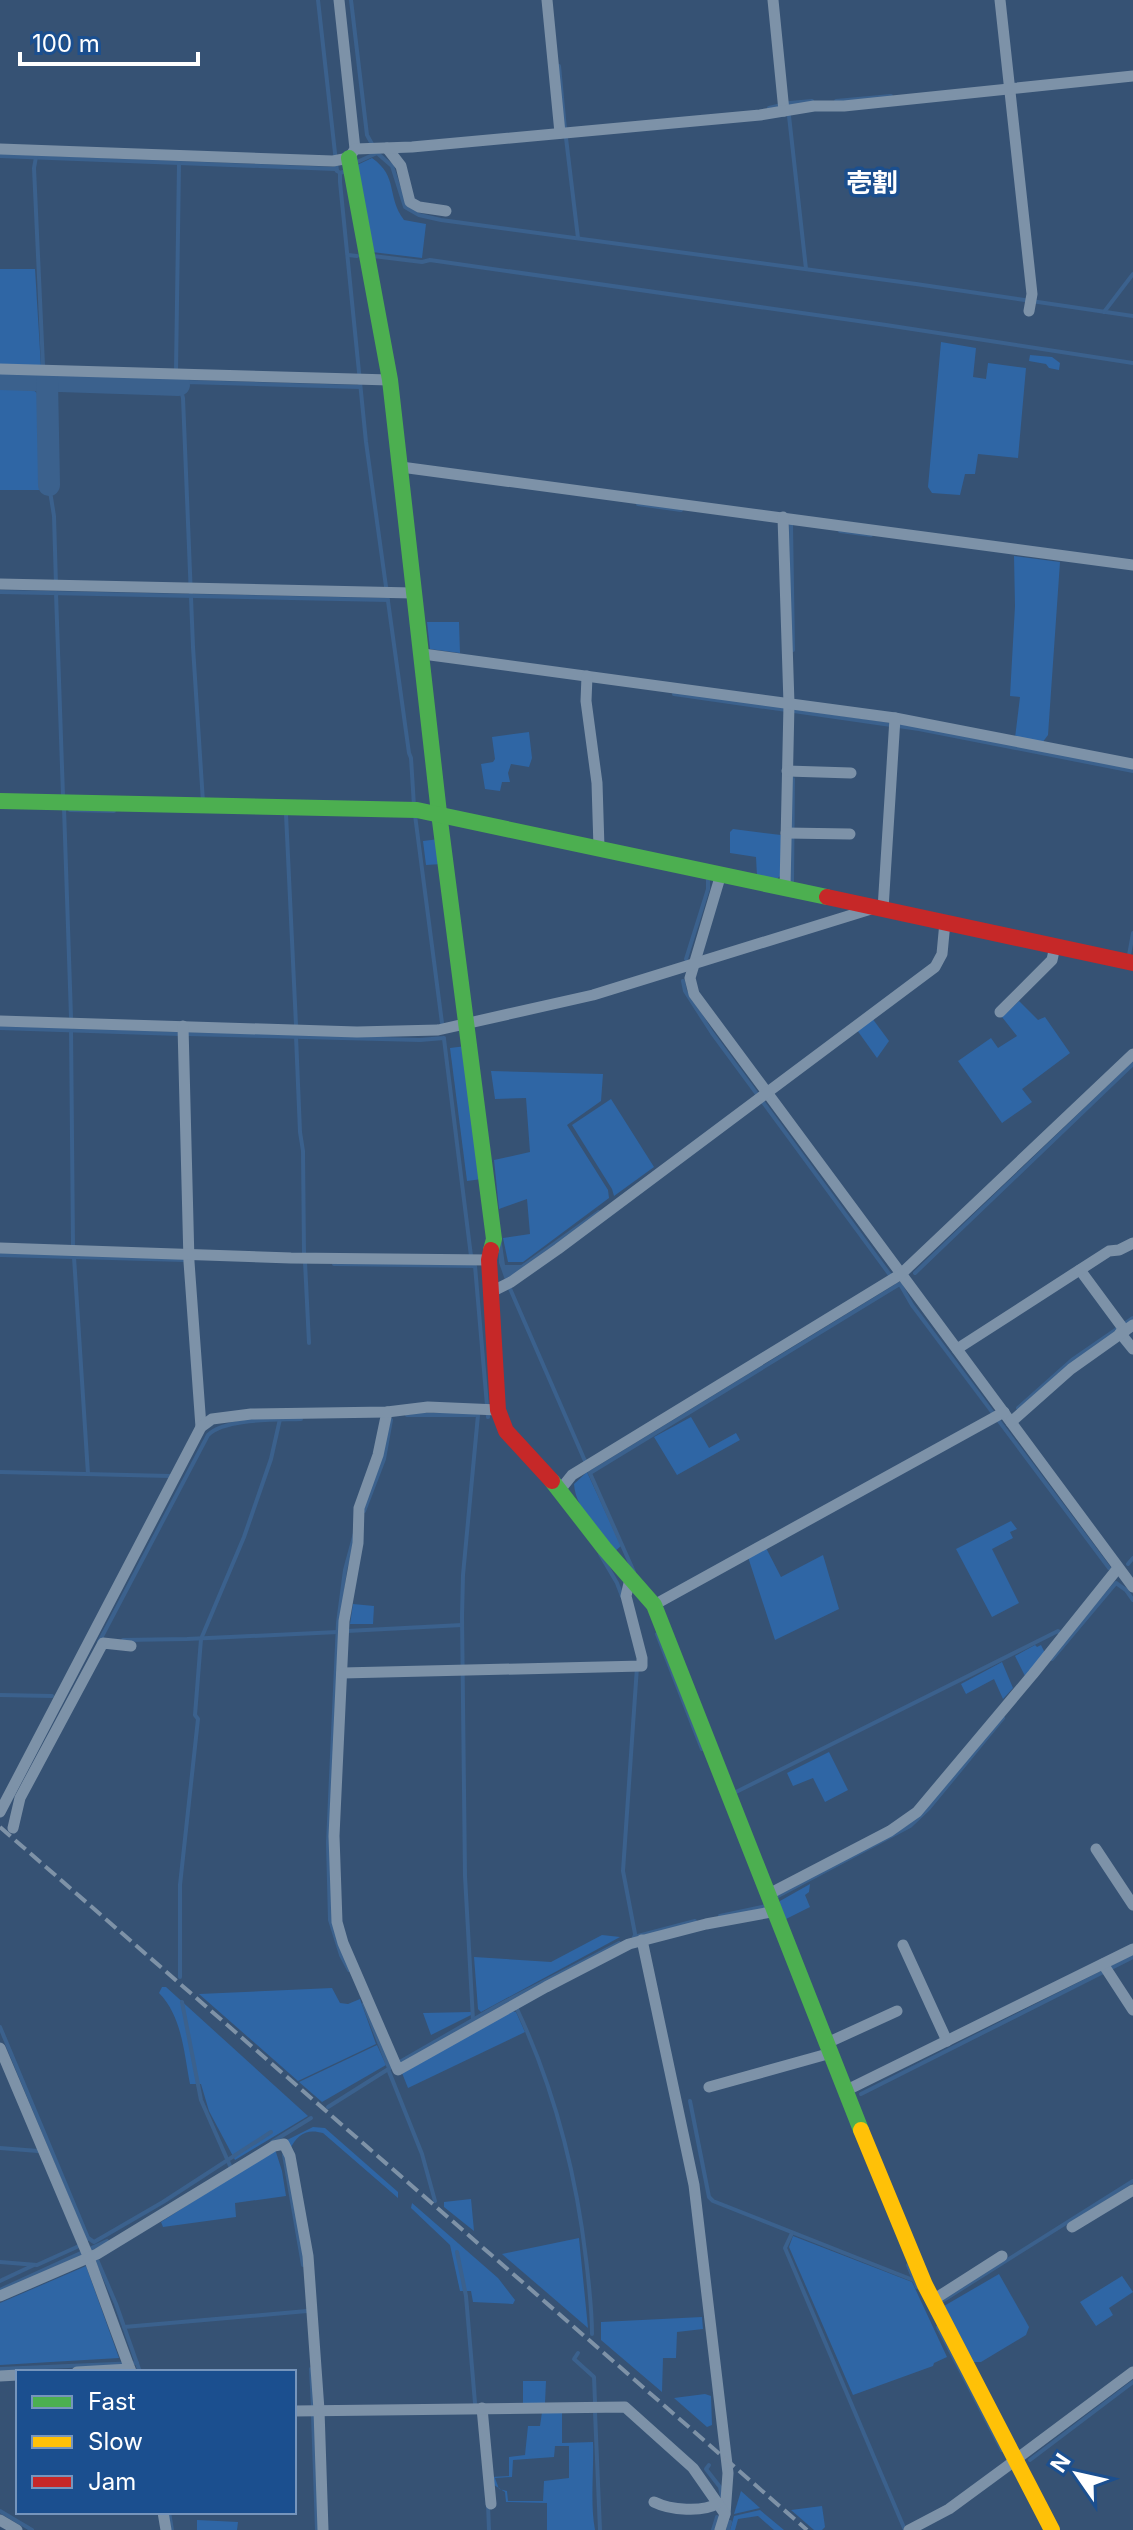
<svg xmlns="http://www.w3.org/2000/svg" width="1133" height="2530" font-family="Inter,'Noto Sans JP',sans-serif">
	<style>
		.green { fill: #2f66a5; fill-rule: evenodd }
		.water { fill: #3b618d }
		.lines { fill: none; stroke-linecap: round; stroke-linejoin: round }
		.stream { stroke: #3b618d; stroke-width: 4 }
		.river { stroke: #3b618d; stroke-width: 22 }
		.street { stroke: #7d92a8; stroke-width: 11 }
		.fast { stroke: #4caf50; stroke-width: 16 }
		.slow { stroke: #ffc107; stroke-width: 16 }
		.jam { stroke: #c62828; stroke-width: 16 }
		.rail { stroke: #7e92a7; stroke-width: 4; stroke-dasharray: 14 6; stroke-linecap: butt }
		.labels { text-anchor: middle; stroke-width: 7; stroke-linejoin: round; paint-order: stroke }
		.neighbourhood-label { font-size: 26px; font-weight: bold; fill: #fff; stroke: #1b4f8f }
	</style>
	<rect width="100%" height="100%" fill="#365274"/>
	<g class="green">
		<path d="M372,158C399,177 386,196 404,220L426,224L422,258L372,252L355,166Z"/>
		<polygon points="0,269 35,269 41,367 0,366"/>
		<polygon points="941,342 976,348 973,377 986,379 988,363 1026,368 1018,458 978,454 975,474 965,474 960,495 932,493 928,487"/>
		<polygon points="1030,355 1052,357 1060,363 1059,370 1049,368 1046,364 1029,361"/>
		<path d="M0,386C15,386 33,383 40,398V490H0Z"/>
		<polygon points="1014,556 1060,562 1048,735 1042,743 1015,738 1020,697 1010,696 1015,606"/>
		<polygon points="427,622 459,622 460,653 430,649"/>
		<polygon points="529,732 532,758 529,767 511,764 508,773 510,782 502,782 500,791 485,789 481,764 493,762 495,759 492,737"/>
		<polygon points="733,829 781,835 781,875 775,881 757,876 756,857 730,853 730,832"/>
		<polygon points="439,839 442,864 426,865 423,841"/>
		<polygon points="1019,1001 1038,1020 1045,1017 1070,1053 1022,1089 1032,1102 1002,1123 958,1061 991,1038 998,1048 1017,1036 1002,1017"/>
		<polygon points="872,1018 889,1041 877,1058 857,1030"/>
		<polygon points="466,1046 482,1179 467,1181 450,1048"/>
		<polygon points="491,1071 603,1074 601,1101 567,1125 608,1190 609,1198 523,1262 508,1262 503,1238 530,1234 527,1199 499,1209 494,1160 530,1152 526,1098 495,1099"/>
		<polygon points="611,1099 654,1167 614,1196 612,1189 572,1125"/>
		<polygon points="691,1417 709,1448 736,1433 740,1440 677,1475 654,1437"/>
		<path d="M587,1472L621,1546L614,1552C601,1533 575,1508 574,1484Z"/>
		<polygon points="1011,1521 1017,1529 1010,1532 1013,1538 992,1549 1019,1603 992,1617 956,1549"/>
		<polygon points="766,1548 781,1577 823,1555 839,1609 775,1640 748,1557"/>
		<polygon points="353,1604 374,1606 373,1624 350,1624"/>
		<polygon points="1035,1645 1037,1647 1041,1645 1045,1653 1025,1676 1015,1656"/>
		<polygon points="1002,1662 1013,1688 1003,1699 994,1679 966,1694 961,1684"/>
		<polygon points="829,1752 848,1790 825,1802 813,1778 793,1786 787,1773"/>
		<polygon points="810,1884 809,1892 805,1895 810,1907 786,1919 780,1906 780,1901"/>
		<polygon points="602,1935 620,1937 481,2012 478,2009 474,1957 551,1962"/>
		<path d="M162,1987H166L308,2116L235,2160L209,2111L201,2084H190C184,2053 182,2016 159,1993Z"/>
		<polygon points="332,1988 340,2003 348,2004 360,1999 376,2044 298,2081 199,1994"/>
		<polygon points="512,2011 516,2012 525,2032 408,2088 402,2073"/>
		<polygon points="471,2012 471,2015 431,2035 423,2013"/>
		<polygon points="377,2045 386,2065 322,2102 299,2082"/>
		<path d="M313,2127L325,2128L398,2192V2198L323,2133C306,2128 297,2135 290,2149L287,2140Z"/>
		<polygon points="275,2149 282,2171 286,2196 235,2203 236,2217 163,2227 161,2222"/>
		<polygon points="471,2199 474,2231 444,2207 444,2202"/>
		<polygon points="412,2203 498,2278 515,2300 513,2304 473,2302 471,2291 460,2291 450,2245 411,2208"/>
		<polygon points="793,2236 912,2282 947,2357 934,2363 933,2366 853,2395 789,2247"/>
		<polygon points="579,2238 588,2328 502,2254"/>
		<polygon points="86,2266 119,2358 0,2365 0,2303"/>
		<polygon points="999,2274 1029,2327 1026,2335 981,2362 973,2362 944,2306"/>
		<polygon points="1122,2276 1133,2292 1109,2308 1113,2315 1096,2326 1080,2302"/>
		<polygon points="702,2317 703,2329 677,2332 676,2358 663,2358 662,2392 601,2340 601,2322"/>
		<polygon points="523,2381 546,2381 545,2403 523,2404"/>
		<polygon points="705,2394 711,2396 712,2425 707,2427 674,2398"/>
		<path d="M542,2412H562V2443L593,2442C594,2470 590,2504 595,2530H547V2503L506,2502L505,2492L494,2485L492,2477L509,2476V2457L525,2455L528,2426H540ZM555,2446H569V2478L544,2481L543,2501H508L507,2491L499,2489L495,2478L512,2477L513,2460L554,2457Z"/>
		<polygon points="741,2491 760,2508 734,2514"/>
		<polygon points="822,2506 825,2527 822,2530 814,2530 791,2510"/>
		<polygon points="760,2510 784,2530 774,2530 758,2516 738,2519 735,2530 730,2530 734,2516"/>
		<polygon points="197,2520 238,2522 237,2530 197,2530"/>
	</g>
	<polygon class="water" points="501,1237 505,1265 524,1265 525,1268 505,1280 499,1263 498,1238"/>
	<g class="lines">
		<g class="stream">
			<polyline points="318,0 337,171"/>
			<polyline points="351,0 367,135 377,153 392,166 405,207 419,215 441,220 916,284 1133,316"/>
			<polyline points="559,66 565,129"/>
			<polyline points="836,101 891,96"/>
			<polyline points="769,108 790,103 812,101"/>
			<polyline points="789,116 806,269"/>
			<polyline points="566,138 578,238"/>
			<polyline points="0,156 335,169 340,173"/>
			<polyline points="36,157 34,168 43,365 47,381"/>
			<polyline points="357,162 377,153"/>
			<polyline points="179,164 176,371 183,398 193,647 203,802"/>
			<polyline points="343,172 340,173 340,182 366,442 409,753 411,758 414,806"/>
			<polyline points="348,255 357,256"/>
			<polyline points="373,256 422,262 430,260 886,325 1133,363"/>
			<polyline points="1104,312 1133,274"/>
			<polyline points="179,385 186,382 360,387"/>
			<polyline points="49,485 54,516 56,585"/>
			<polyline points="638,504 681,510"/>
			<polyline points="791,524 793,650"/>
			<polyline points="840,531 871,535"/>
			<polyline points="0,592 388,600"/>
			<polyline points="56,593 63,796"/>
			<polyline points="674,694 919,729 1133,771"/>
			<polyline points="64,808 71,1017"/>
			<polyline points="70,810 114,811"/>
			<polyline points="286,814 296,1025"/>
			<polyline points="415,815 442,1023"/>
			<polyline points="792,881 793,779"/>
			<polyline points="1129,955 1133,933"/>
			<polyline points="686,959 708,889 708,879"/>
			<polyline points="683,981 685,991 712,1033 890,1275"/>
			<polyline points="0,1028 180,1034"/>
			<polyline points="71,1028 73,1247"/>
			<polyline points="188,1034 420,1040 444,1038"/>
			<polyline points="296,1036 300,1132 303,1151 304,1253"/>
			<polyline points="444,1039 471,1256"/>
			<polyline points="0,1255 185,1260"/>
			<polyline points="74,1257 88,1474"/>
			<polyline points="305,1262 309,1343"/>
			<polyline points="334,1264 475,1266 488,1417"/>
			<polyline points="522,1267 599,1212"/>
			<polyline points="915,1273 1133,1064"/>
			<polyline points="508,1284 585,1461"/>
			<polyline points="897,1285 900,1284 912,1305 1109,1568"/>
			<polyline points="1018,1408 1072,1360 1133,1318"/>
			<polyline points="407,1415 478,1415"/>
			<polyline points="589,1471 634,1572"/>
			<polyline points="0,1472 170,1476"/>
			<polyline points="590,1473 898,1285"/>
			<polyline points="364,1511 384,1459 391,1420"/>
			<polyline points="600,1554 617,1583 622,1596"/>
			<polyline points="1128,1564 1133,1558"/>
			<polyline points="347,1631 462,1625"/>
			<polyline points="657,1634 702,1749"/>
			<polyline points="123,1640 187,1639 338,1632"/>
			<path d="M99,1642L208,1435C225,1418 277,1420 301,1419"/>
			<polyline points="1052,1659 1116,1583 1126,1590 1133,1600"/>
			<polyline points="0,1695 52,1696"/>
			<polyline points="736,1792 1058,1631 1061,1634"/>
			<polyline points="776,1897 910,1826 929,1808 1003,1718"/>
			<polyline points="720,1916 766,1906"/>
			<polyline points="634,1937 695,1921"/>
			<polyline points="636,1939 623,1871 637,1667"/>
			<polyline points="349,1970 341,1955 330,1920 328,1843 338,1623 345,1570 355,1533"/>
			<polyline points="180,1977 180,1885 198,1719 195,1715 201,1639 244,1537 271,1459 280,1419"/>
			<polyline points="182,2002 201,2100 231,2168"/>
			<polyline points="364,2004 389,2068"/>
			<path d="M517,2009C554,2088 576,2173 586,2259C589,2284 592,2309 592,2334"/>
			<polyline points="473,2020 465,1876 462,1616 463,1575 478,1415"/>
			<polyline points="0,2027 88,2238"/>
			<polyline points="398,2063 497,2006 619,1943"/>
			<polyline points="388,2069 422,2154 435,2201"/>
			<polyline points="861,2094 1133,1957"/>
			<polyline points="690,2101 709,2197 713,2201 913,2280"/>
			<polyline points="328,2107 390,2068"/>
			<polyline points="272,2142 311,2118"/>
			<polyline points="0,2148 38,2151"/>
			<polyline points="284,2155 303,2265"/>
			<polyline points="792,2233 785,2248 905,2530"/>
			<polyline points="457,2252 466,2296 475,2403"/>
			<polyline points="95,2255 116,2304 140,2372"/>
			<polyline points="0,2262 37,2265 79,2246 88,2238 94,2242 163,2202 271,2132"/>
			<polyline points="908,2265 917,2287"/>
			<polyline points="0,2281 34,2265"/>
			<polyline points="0,2290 107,2241"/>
			<polyline points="942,2301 1133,2181"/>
			<polyline points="124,2327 307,2311"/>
			<polyline points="938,2327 1002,2450"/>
			<polyline points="578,2353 574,2359 594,2377 595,2402"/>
			<polyline points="0,2369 137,2363"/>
			<polyline points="311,2369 313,2407"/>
			<polyline points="595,2412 600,2530"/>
			<polyline points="313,2415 317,2530"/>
			<polyline points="1030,2460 1133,2382"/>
			<polyline points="709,2465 706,2469 720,2487 722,2496"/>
			<polyline points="488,2504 489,2530"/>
			<polyline points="0,2511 32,2530"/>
			<polyline points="169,2512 172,2530"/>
			<polyline points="713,2530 717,2517"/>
			<polyline points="728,2530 730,2522 728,2522"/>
		</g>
		<g class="river">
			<polyline points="0,379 179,385"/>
			<polyline points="47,381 49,485"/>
		</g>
		<g class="street">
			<polyline points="547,0 560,133"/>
			<polyline points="773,0 784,111"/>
			<polyline points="1000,0 1032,294 1029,311"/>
			<polyline points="387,148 401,166 410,202 419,207 446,211"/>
			<polyline points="0,149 333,161 349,158 355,149 339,0"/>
			<polyline points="355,149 412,147 760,115 814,106 844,106 1133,76"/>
			<polyline points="0,369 390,380"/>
			<polyline points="401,467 1133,565"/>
			<polyline points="783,517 789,704 785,888"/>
			<polyline points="0,584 413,593"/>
			<polyline points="423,654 895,718 1133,764"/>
			<polyline points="587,676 586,701 597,783 599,848"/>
			<polyline points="787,771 851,773"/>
			<polyline points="786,833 850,834"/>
			<polyline points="721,874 690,978 694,994 1133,1587"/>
			<polyline points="883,909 895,718"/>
			<polyline points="1000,1012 1052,960 1055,946"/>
			<polyline points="0,1021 357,1032 438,1030 593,995 871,909"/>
			<polyline points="183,1026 189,1262 201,1427"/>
			<polyline points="0,1248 291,1258 489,1260"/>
			<polyline points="1080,1270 1125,1331"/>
			<polyline points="491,1292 511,1282 558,1249 935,967 942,954 945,922"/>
			<polyline points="1120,1333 1133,1349"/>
			<polyline points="957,1349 1109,1251 1119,1250 1133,1243"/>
			<polyline points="387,1412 378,1455 359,1508 358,1543 344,1621 334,1836 337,1922 343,1943 398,2070 546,1987 629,1944 706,1924 771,1912"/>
			<polyline points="1011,1422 1071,1369 1133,1325"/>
			<polyline points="560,1490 572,1475 901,1274 1133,1054"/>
			<polyline points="654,1605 1004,1412"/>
			<polyline points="342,1673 642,1666 642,1658 626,1596 630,1579"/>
			<polyline points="0,1812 201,1427 212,1419 251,1414 387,1412 428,1407 498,1410"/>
			<polyline points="13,1828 20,1798 103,1643 131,1646"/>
			<polyline points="1096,1849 1133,1905"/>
			<polyline points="769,1894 890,1831 917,1812 1033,1674 1118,1568"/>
			<polyline points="642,1940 694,2185 728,2473 725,2514"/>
			<polyline points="903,1945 947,2041"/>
			<polyline points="1103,1964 1133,2010"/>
			<polyline points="827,2043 897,2011"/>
			<polyline points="0,2048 89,2258 131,2372"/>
			<polyline points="709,2087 831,2053"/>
			<polyline points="845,2091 1133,1949"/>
			<polyline points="1072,2227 1133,2190"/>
			<polyline points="0,2296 97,2254 274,2146 284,2144 290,2156 308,2256 319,2410 323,2530"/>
			<polyline points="933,2300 1002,2256"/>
			<polyline points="77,2372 130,2369"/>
			<polyline points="0,2376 18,2375"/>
			<polyline points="482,2408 491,2504"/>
			<polyline points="294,2411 625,2407 693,2468 725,2514 720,2530"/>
			<polyline points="1015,2460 1133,2372"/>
			<path d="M654,2502C670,2510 703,2513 718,2503"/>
			<polyline points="163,2512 166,2530"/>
			<polyline points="0,2520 17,2530"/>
			<polyline points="909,2530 949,2509 1013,2462"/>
		</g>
		<g class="fast">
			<polyline points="349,158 390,380 439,813 494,1239 491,1250"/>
			<polyline points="0,801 417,810 827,897"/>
			<polyline points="552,1481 604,1548 654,1605 861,2130"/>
		</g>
		<polyline class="slow" points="861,2130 925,2285 1052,2530"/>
		<g class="jam">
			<polyline points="827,897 1133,963"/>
			<polyline points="491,1250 489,1260 498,1410 506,1431 552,1481"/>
		</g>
		<polyline class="rail" points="0,1827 807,2530"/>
	</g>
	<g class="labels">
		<g class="neighbourhood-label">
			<text x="872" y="192">壱割</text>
		</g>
	</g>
	<rect x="16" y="2370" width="280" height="144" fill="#1b4f8f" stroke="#7695bc" stroke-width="2"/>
	<rect x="32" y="2396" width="40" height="12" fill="#4caf50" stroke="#7695bc" stroke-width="2"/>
	<text x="88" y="2410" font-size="24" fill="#ffffff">Fast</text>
	<rect x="32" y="2436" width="40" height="12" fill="#ffc107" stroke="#7695bc" stroke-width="2"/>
	<text x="88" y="2450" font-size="24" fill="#ffffff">Slow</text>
	<rect x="32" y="2476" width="40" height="12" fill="#c62828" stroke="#7695bc" stroke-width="2"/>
	<text x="88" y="2490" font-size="24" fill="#ffffff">Jam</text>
	<g transform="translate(1077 2474) rotate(304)" stroke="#1b4f8f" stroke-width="6" paint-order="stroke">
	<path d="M0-6L14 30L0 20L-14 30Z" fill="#ffffff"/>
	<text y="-12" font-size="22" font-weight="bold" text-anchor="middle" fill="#ffffff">N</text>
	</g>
	<path d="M20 52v12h178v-12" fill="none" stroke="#ffffff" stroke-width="4"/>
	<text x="32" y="52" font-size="24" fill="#ffffff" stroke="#1b4f8f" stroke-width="6" paint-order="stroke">100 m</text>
</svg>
